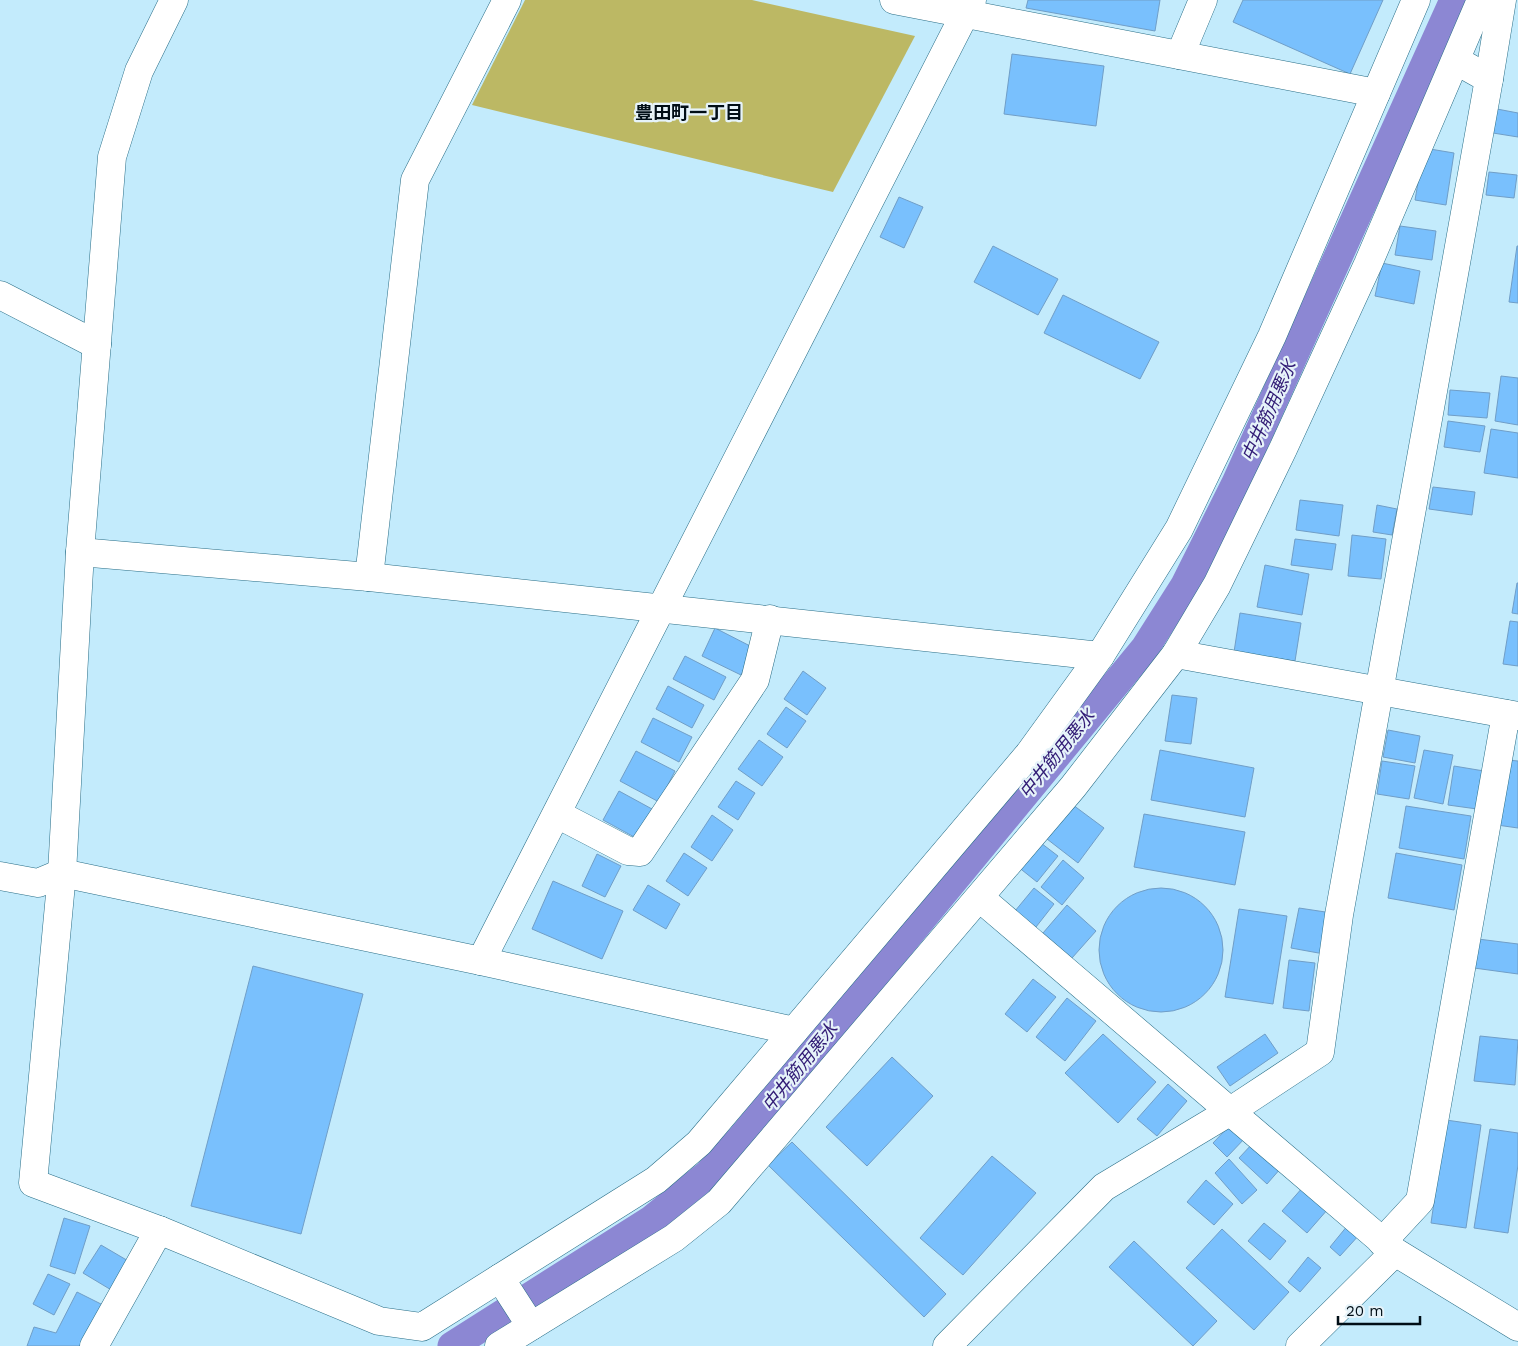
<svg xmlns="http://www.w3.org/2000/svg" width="1518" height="1346" font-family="'Work Sans','Noto Sans JP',sans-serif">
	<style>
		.green { fill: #bcb864 }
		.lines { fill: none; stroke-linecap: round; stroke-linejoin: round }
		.canal { stroke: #8c87d3; stroke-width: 29 }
		.building { fill: #79c0fd; stroke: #709ec7 }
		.minor-casing { stroke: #296e87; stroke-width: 29 }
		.minor { stroke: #fff; stroke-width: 28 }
		.labels { text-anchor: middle; stroke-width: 4.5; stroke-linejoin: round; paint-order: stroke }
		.neighbourhood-label { font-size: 18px; font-weight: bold; fill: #000e16; stroke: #e6f3f9 }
		.water-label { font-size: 18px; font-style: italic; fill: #311b75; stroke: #e6f3f9 }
	</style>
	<rect width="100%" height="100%" fill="#c3ebfc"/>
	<polygon class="green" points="525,0 752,0 915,36 833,192 472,105"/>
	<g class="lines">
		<polyline class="canal" points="452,1346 651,1220 708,1174 743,1136 1145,648 1185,585 1236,483 1454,0"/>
	</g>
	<g class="building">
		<polygon points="1028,0 1160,0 1155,31 1026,8"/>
		<polygon points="1243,0 1383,0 1350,74 1233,22"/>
		<polygon points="1012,54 1104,66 1096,126 1004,114"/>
		<polygon points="1497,109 1518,113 1518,137 1493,133"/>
		<polygon points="1424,148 1454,153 1446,205 1415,200"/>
		<polygon points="1489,172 1517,175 1514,198 1486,195"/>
		<polygon points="899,197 923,207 904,248 880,237"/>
		<polygon points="1400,226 1436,231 1432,260 1395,255"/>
		<polygon points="993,246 1058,279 1038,315 974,282"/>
		<polygon points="1517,246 1518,246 1518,303 1509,302"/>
		<polygon points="1382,263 1420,271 1414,304 1375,296"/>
		<polygon points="1063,295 1159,342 1140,379 1044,333"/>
		<polygon points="1501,376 1518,378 1518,425 1495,421"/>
		<polygon points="1450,390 1490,393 1487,418 1448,415"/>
		<polygon points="1448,421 1485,426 1480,452 1444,447"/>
		<polygon points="1491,429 1518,433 1518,478 1484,473"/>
		<polygon points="1433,487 1475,492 1472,515 1429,509"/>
		<polygon points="1300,500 1343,505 1339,536 1296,530"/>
		<polygon points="1377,505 1397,509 1392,535 1373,532"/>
		<polygon points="1352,535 1386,539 1381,579 1348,576"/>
		<polygon points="1295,539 1336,544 1332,570 1291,565"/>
		<polygon points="1265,565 1309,574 1302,615 1257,607"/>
		<polygon points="1517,583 1518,583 1518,614 1512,613"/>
		<polygon points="1240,613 1301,623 1295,661 1234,652"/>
		<polygon points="1510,621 1518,622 1518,666 1503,664"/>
		<polygon points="715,628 754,648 741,675 702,656"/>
		<polygon points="685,656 726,677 714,700 673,679"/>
		<polygon points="803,671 826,688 807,715 784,699"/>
		<polygon points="668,686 704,705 692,728 656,709"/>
		<polygon points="1172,695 1197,698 1191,744 1165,741"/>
		<polygon points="786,707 806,721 787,748 767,734"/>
		<polygon points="653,718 692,737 679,762 641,742"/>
		<polygon points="1388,730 1420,736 1415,763 1383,757"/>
		<polygon points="759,740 783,757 762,786 738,769"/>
		<polygon points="1160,750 1254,768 1245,817 1151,800"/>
		<polygon points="1424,750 1453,755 1443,804 1414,798"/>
		<polygon points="636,751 675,771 659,802 620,781"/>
		<polygon points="1508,760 1518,761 1518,828 1497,825"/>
		<polygon points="1382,761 1415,766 1409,799 1377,794"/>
		<polygon points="1454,766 1484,771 1477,809 1448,805"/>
		<polygon points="736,781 755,793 738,820 718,807"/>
		<polygon points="619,791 652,809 636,838 603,820"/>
		<polygon points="1073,805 1104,828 1078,863 1047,839"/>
		<polygon points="1406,806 1471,816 1464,859 1399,848"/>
		<polygon points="1144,814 1245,832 1235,885 1134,867"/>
		<polygon points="712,815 733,830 712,861 691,847"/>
		<polygon points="1037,840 1058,856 1037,882 1017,866"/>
		<polygon points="684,853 707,868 688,896 666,881"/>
		<polygon points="1396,853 1462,865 1454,910 1388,898"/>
		<polygon points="597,854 621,866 605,897 582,886"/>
		<polygon points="1063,860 1084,878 1062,905 1041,887"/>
		<polygon points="553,881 623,911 602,959 532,929"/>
		<polygon points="648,885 680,904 666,929 633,910"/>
		<polygon points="1034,888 1054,904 1036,927 1015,911"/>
		<circle cx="1161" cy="950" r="62"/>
		<polygon points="1067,905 1096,931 1072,958 1043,933"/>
		<polygon points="1299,908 1332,913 1324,954 1291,948"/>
		<polygon points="1239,909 1287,916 1273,1004 1225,997"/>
		<polygon points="1478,939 1518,944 1518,974 1474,968"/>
		<polygon points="1289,960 1315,963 1309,1011 1283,1008"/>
		<polygon points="253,966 363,994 301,1234 191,1206"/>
		<polygon points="1033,979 1056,997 1027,1032 1005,1014"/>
		<polygon points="1067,998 1096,1021 1065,1061 1036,1037"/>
		<polygon points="1103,1034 1156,1082 1118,1123 1065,1073"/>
		<polygon points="1265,1034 1278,1053 1230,1086 1217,1067"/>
		<polygon points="1480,1036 1518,1040 1515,1085 1474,1081"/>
		<polygon points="892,1057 933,1096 867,1166 826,1127"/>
		<polygon points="1168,1084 1187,1101 1157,1136 1137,1119"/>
		<polygon points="1446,1120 1481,1125 1466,1228 1431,1223"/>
		<polygon points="1231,1124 1246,1137 1227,1157 1213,1143"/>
		<polygon points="1490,1129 1518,1133 1518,1165 1508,1233 1474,1228"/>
		<polygon points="792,1142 946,1294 924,1317 768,1165"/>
		<polygon points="1253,1143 1281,1168 1267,1184 1239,1158"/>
		<polygon points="992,1156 1036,1193 963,1275 920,1238"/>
		<polygon points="1229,1159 1257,1190 1242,1204 1215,1173"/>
		<polygon points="1206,1180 1233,1204 1214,1225 1187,1202"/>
		<polygon points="1303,1187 1328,1209 1307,1233 1282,1211"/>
		<polygon points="64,1218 90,1226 75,1274 50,1266"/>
		<polygon points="1264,1223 1286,1241 1270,1260 1248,1241"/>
		<polygon points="1348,1225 1360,1234 1340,1256 1330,1247"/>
		<polygon points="1222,1229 1289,1292 1254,1330 1186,1268"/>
		<polygon points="1134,1241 1217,1321 1193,1346 1109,1267"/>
		<polygon points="101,1245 130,1262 113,1291 83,1273"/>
		<polygon points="1308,1257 1321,1268 1300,1292 1288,1282"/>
		<polygon points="48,1274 70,1284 54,1315 33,1304"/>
		<polygon points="77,1292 103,1305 82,1346 27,1346 34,1327 56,1333"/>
	</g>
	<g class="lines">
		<defs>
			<g id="minor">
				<polyline points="174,0 139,71 112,157 80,552 62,873 33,1183 159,1230 379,1321 422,1327 656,1180 699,1143 1029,754 1100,656 1179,529 1272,336 1416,0"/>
				<polyline points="894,0 1376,93"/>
				<polyline points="1180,55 1203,0"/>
				<polyline points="1489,79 1502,0"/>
				<polyline points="0,295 97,345"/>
				<polyline points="80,552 369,577 1100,656"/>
				<polyline points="369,577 415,180 507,0"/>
				<polyline points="1176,654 1518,716"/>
				<polyline points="557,814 628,851 640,852 755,680 770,619"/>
				<polyline points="0,876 38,883 62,873 481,961 794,1031"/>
				<polyline points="980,898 1395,1252 1518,1327"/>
				<polyline points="481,961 972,0"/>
				<polyline points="1382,1242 1420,1201 1506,714"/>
				<polyline points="500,1278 531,1326"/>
				<polyline points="94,1346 159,1230"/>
				<polyline points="499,1346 674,1238 719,1202 1073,787 1176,654 1217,585 1283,449 1368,264 1481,0"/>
				<polyline points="947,1346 1104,1187 1229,1112 1320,1052 1339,915 1489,79 1457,61"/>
				<polyline points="1300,1346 1395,1252"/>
			</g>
		</defs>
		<use href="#minor" class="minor-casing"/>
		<use href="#minor" class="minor"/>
	</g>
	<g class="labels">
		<g class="neighbourhood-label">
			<text x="689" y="119">豊田町一丁目</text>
		</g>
		<g class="water-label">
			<text transform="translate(1269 411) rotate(-66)" y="6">中井筋用悪水</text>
			<text transform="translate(1057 754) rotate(-51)" y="6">中井筋用悪水</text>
			<text transform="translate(800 1067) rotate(-51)" y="6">中井筋用悪水</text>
		</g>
	</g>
	<path d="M1338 1316v8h82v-8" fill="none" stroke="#000e16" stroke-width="2.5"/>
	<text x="1346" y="1316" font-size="15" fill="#000e16" stroke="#e6f3f9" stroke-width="4" paint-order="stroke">20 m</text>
</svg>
